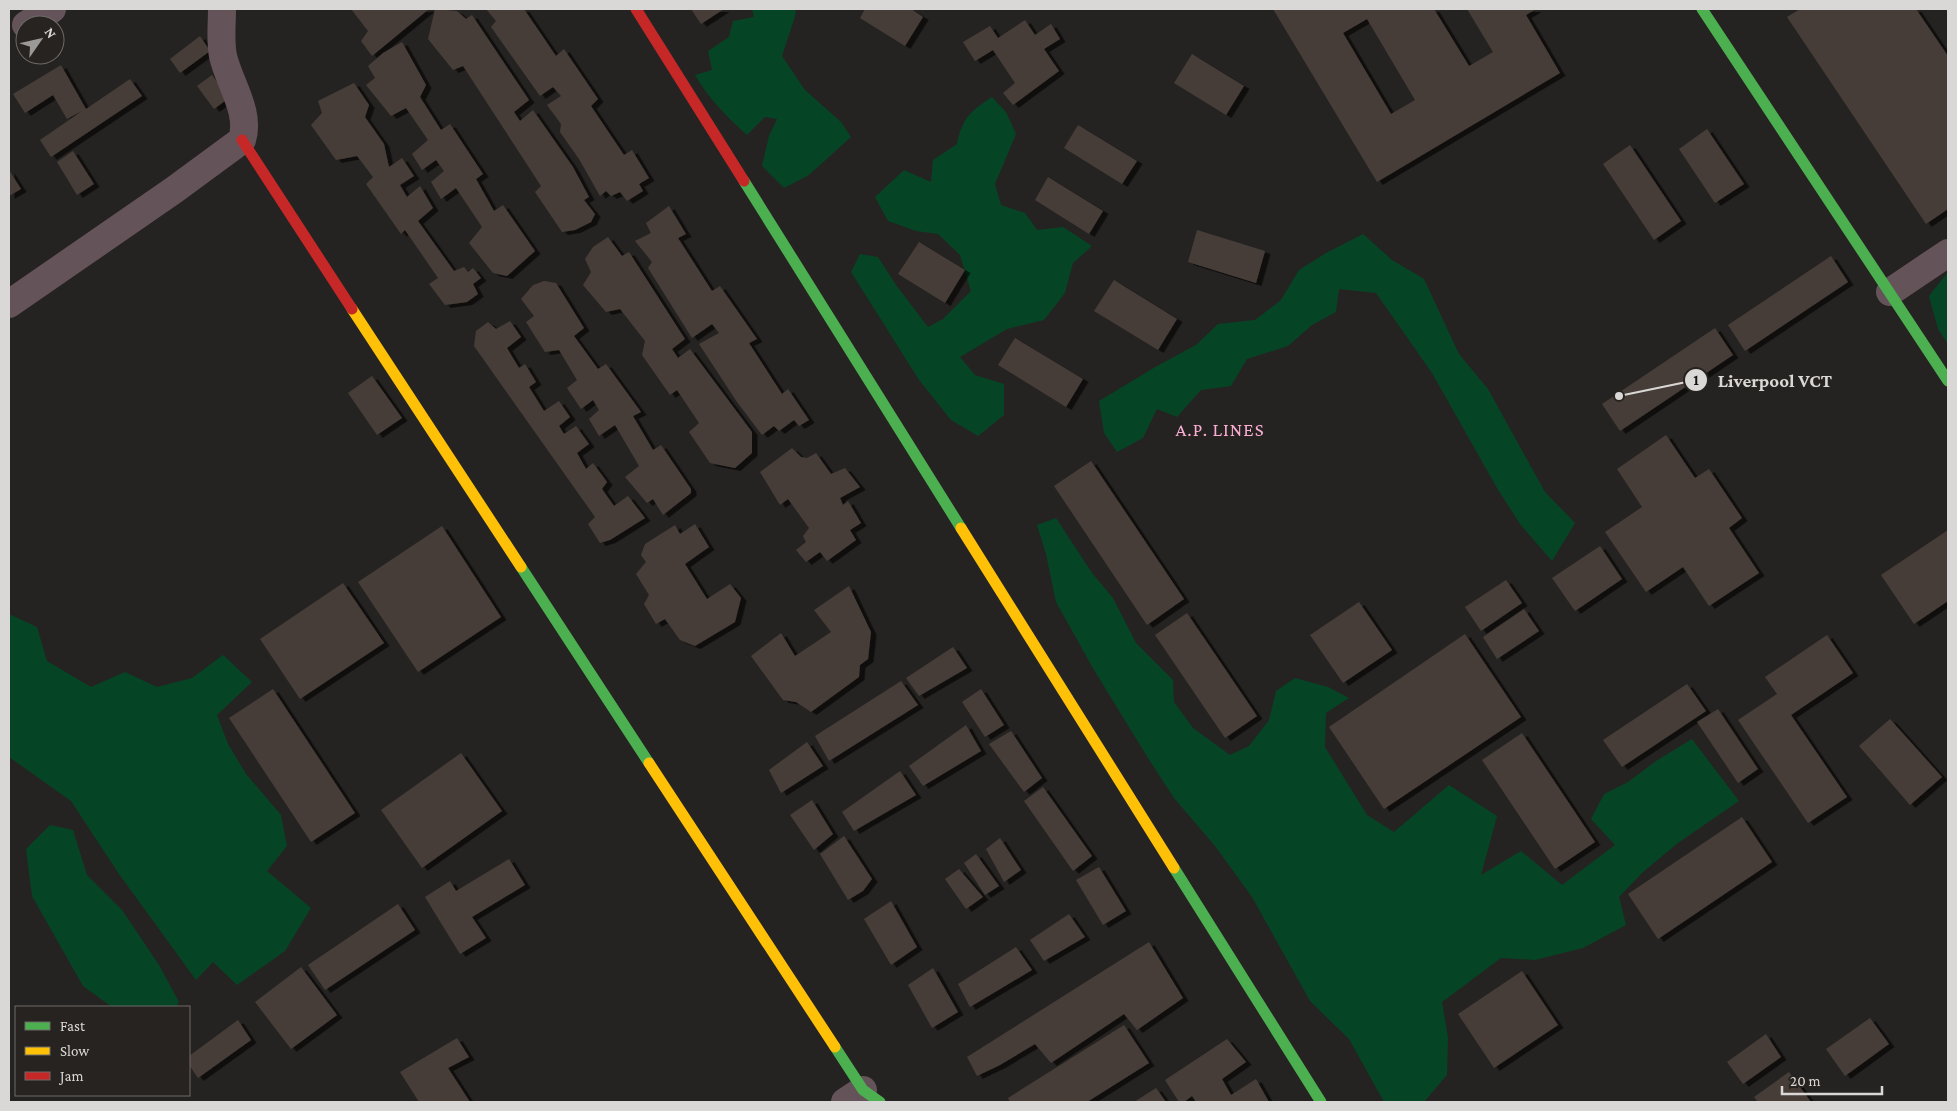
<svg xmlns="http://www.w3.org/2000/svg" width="1957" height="1111" font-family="'Crimson Pro',serif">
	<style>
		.green { fill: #054525 }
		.building { fill: #463d38; fill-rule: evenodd; filter: url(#shadow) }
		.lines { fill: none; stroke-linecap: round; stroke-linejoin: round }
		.street { stroke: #65535a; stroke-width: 28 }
		.fast { stroke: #4caf50; stroke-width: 11 }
		.slow { stroke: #ffc107; stroke-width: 11 }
		.jam { stroke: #c62828; stroke-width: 11 }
		.labels { text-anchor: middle; stroke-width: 4; stroke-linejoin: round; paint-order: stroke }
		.neighbourhood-label { font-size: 19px; letter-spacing: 1px; fill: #f8add5; stroke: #262320 }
		.leader { fill: none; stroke: #dad8d6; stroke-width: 2 }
		.callout-dot { fill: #dad8d6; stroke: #262320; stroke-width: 2 }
		.mark-label { font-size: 15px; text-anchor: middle; font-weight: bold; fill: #111 }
		.callout-label { font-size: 19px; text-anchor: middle; font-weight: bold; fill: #dad8d6; stroke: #262320; stroke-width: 4; stroke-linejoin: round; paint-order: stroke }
	</style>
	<defs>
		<filter id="shadow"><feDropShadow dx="5.5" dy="3" stdDeviation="0" flood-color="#0009"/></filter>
	</defs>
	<rect width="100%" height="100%" fill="#252321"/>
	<g class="green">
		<path d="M752,9H795L796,13L782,56L805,90L841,122L851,137L809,175L784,188L762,166L769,136L777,119L765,117L747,135C727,117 709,99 695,75L712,70L708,51L729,37L733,21L754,17Z"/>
		<path d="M992,97L1006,112L1016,134L995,184L1001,205L1025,213L1037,230L1063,227L1092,246L1073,263L1065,293L1044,320L1007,329L960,357L975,375L1004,384V415L978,436L951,420L919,380L851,272L860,254L878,257L896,285L928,327L943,319L971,291L960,255L938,234L916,231L888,221L875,197L904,170L931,182L933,160L957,144C962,118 971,111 992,97Z"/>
		<polygon points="1363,234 1392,260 1424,279 1459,354 1488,389 1545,492 1575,523 1552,561 1520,524 1497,488 1432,373 1376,293 1339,289 1336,312 1312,325 1288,346 1247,359 1231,386 1201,390 1177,417 1157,409 1143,438 1117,452 1104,433 1099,401 1157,366 1196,345 1218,324 1255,320 1281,300 1299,270 1326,253"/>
		<polygon points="1948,272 1948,344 1938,329 1929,296"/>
		<polygon points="1056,518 1092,573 1113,598 1136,643 1173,680 1174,702 1193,728 1230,755 1249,746 1269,720 1276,691 1295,678 1328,687 1349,698 1326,713 1325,747 1367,815 1394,832 1449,785 1497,816 1481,875 1521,851 1562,885 1615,845 1591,819 1604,794 1628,782 1656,761 1692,739 1739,801 1678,843 1643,872 1619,897 1626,925 1583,948 1535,960 1501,958 1442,1002 1448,1037 1447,1075 1424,1102 1384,1102 1349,1039 1310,1001 1252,897 1215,846 1174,798 1148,758 1094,670 1056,602 1046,554 1037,525"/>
		<polygon points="9,614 37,627 47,661 91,687 125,672 157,687 192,678 223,655 252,682 217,715 228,744 246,774 281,815 287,846 267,871 311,908 285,951 237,985 213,962 196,980 119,874 71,801 9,757"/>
		<polygon points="50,825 73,830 87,875 122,910 159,965 179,1002 176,1007 112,1007 83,986 32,896 26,849"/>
	</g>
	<g class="building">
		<polygon points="351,9 429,9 372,56 361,41 368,31"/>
		<polygon points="435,9 457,11 466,19 472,15 529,100 514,112 520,121 533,110 573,167 589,197 584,200 595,214 591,222 575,230 562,232 535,192 541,186 463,66 453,70 428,39"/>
		<polygon points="486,9 524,9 556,56 564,49 598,99 591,106 624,155 632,150 649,178 639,184 643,191 627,201 620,192 611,196 606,191 600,196 579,159 560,132 561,124 547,105 561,96 553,87 540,96 491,27 496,21"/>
		<polygon points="691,9 724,9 701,24"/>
		<polygon points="865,9 911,9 923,17 905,46 860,18"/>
		<path d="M1273,9H1434L1469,66L1493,52L1467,9H1536L1526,15L1560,73L1377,182ZM1367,19L1415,100L1391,114L1343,33Z"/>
		<polygon points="1800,9 1916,9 1948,56 1948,209 1926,224 1787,17"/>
		<polygon points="1025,20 1035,35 1051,24 1060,39 1044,49 1059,71 1013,105 1003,93 1015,83 993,50 975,61 963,42 990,26 998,38"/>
		<polygon points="200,36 210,51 180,73 170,59"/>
		<polygon points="402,42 426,85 420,97 441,130 450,124 483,174 476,179 494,211 503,205 535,251 507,276 493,273 469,243 482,227 456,188 441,199 431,182 444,171 436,160 422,170 412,154 428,140 406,108 391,116 366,85 375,78 368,66 383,53"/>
		<polygon points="1192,54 1244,86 1226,115 1174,83"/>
		<polygon points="61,65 86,109 130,79 142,96 51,157 40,140 82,111 67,119 53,95 25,113 13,94"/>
		<polygon points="212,75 229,98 214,109 197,86"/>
		<polygon points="354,83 369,105 365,117 384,144 389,167 402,158 414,176 400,185 407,197 420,186 433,208 418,221 454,271 464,267 468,272 473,268 481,278 473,284 478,294 467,302 445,305 429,284 438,278 405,230 401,234 366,184 373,177 357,156 336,160 311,125 322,113 318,101"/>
		<polygon points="1078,125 1137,161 1122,184 1064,148"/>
		<polygon points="1707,129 1744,184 1715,203 1679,149"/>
		<polygon points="1630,145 1681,221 1654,240 1603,164"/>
		<polygon points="73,151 94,184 77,195 57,162"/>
		<polygon points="9,170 21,189 9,196"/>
		<polygon points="1048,177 1103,211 1089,234 1035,200"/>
		<polygon points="669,206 686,234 678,238 712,291 720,286 757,339 749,343 782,394 788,389 809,420 799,426 794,420 779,431 774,426 762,435 737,402 699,344 719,333 712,324 692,338 648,268 652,262 635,241 651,233 646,223"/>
		<polygon points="1197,230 1265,251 1256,283 1188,262"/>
		<polygon points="608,237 622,256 629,252 685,339 672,349 678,358 690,349 752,432 752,453 735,468 710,463 689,432 699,423 677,390 670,395 642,355 645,341 620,309 606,312 583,285 591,272 585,259 593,247"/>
		<polygon points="919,242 965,270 945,303 898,274"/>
		<polygon points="1831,256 1848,282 1745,351 1728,325"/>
		<polygon points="1114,280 1177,319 1158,350 1094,311"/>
		<polygon points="544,281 556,283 584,328 574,336 598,369 606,364 641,412 633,416 653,450 661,445 691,489 691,493 663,515 653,499 647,503 625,477 639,466 615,425 599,436 589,419 599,410 593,400 581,409 567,388 577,380 559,350 545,352 526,322 534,316 521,299 533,285"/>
		<polygon points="510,321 521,337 507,348 519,368 525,364 536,382 529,387 544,411 559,401 570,417 559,426 564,434 576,426 589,444 577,453 586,469 593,463 607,482 602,489 614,506 628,496 645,518 610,540 600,543 588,524 595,517 474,346 476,331 488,322 496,329"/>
		<polygon points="1715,328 1733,355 1620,431 1602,404"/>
		<polygon points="1015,338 1083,379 1066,407 998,365"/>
		<polygon points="372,376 402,418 377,435 348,393"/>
		<polygon points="1666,435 1695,478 1709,469 1742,518 1729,528 1759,573 1709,606 1683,567 1646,592 1605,532 1642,507 1617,469"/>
		<polygon points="792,448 801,457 807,458 816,453 831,474 845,468 860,487 840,498 843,505 848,501 861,523 850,530 856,540 827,561 820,552 806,562 796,550 806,542 803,536 809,528 788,499 780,505 760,472"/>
		<polygon points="1091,461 1184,599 1147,625 1054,486"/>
		<polygon points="695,524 709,547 685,564 707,599 730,584 741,598 735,622 695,646 680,640 665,619 656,624 644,604 649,595 636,574 646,562 641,555 645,544 675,525 680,534"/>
		<polygon points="442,526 501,617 418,672 358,582"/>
		<polygon points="1948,530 1948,601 1914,624 1881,575"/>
		<polygon points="1600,546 1622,579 1575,611 1552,578"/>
		<polygon points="1506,580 1522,603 1481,631 1465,607"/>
		<polygon points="343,583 384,643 300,699 260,639"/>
		<polygon points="849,586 871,632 868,659 860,665 859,677 811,712 796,702 783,700 751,656 781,633 795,656 831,632 814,610"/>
		<polygon points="1359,602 1392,650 1343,683 1310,635"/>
		<polygon points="1524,609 1539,631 1497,659 1483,637"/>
		<polygon points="1187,613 1257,716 1225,738 1155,635"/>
		<polygon points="1465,634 1521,717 1384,809 1329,727"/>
		<polygon points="1827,635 1853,673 1791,715 1847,797 1808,823 1738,720 1777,694 1765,677"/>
		<polygon points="953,647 967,668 919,696 906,678"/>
		<polygon points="901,681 918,705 829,761 815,736"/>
		<polygon points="1687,684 1706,711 1622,767 1603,740"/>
		<polygon points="273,689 355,813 311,842 229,718"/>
		<polygon points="981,689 1004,725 985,737 962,702"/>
		<polygon points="1718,709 1758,769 1738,783 1697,722"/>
		<polygon points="1890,719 1942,777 1910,805 1859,746"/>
		<polygon points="966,725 981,751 923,786 909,766"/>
		<polygon points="1011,731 1042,778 1024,792 989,744"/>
		<polygon points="1522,733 1595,842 1555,869 1482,760"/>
		<polygon points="807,742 823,766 781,793 769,770"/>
		<polygon points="461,753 502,811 422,868 381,810"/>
		<polygon points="900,771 916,795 854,831 842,812"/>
		<polygon points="1043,787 1092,856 1073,871 1024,801"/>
		<polygon points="812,800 833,834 814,850 790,815"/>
		<polygon points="1742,817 1772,862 1658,939 1628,894"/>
		<polygon points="844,836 872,879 863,891 848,900 820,854"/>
		<polygon points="1000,838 1021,870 1004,882 986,849"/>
		<polygon points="976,854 999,886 985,895 964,863"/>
		<polygon points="509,859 525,885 472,917 486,938 460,954 425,897 450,881 456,891"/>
		<polygon points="1099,867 1126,911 1103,925 1076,880"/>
		<polygon points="959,869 983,897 966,909 945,879"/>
		<polygon points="891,901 917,947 891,965 864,919"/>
		<polygon points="398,904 415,930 325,990 308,965"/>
		<polygon points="1069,914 1085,937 1044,961 1030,940"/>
		<polygon points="1149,942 1183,998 1137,1030 1124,1014 1051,1063 1035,1044 1000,1065 977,1076 967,1057"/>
		<polygon points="1016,947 1032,970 970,1007 958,984"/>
		<polygon points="301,967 337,1015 291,1049 255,1002"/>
		<polygon points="933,968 958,1012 932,1028 908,985"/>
		<polygon points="1522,971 1558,1025 1494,1068 1458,1014"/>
		<polygon points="1870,1018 1889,1044 1845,1076 1826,1049"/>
		<polygon points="238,1020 251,1040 198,1078 189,1065 189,1056"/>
		<polygon points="1124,1025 1149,1063 1087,1102 1010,1102 1008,1098"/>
		<polygon points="1766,1034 1781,1057 1743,1084 1727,1062"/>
		<polygon points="457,1038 469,1057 448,1068 470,1102 419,1102 400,1072"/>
		<polygon points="1227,1039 1246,1062 1222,1079 1231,1095 1256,1079 1269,1102 1196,1102 1192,1096 1184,1102 1179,1102 1165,1080"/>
		<polygon points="1789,1072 1811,1102 1758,1102 1754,1097"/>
		<polygon points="1156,1088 1166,1102 1134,1102"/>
	</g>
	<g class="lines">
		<g class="street">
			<polyline points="26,25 52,9"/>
			<polyline points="1890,292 1948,253"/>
			<path d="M9,304L174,190L242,140C251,112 229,83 223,56C220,41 222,24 222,9"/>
			<polyline points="845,1102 863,1090"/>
		</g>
		<g class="fast">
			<polyline points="1702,9 1948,381"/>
			<polyline points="744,181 961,528"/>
			<polyline points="521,567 649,763"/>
			<polyline points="1174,868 1321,1102"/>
			<polyline points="835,1047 863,1090 880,1102"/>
		</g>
		<g class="slow">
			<polyline points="352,309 521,567"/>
			<polyline points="961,528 1174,868"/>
			<polyline points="649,763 835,1047"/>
		</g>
		<g class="jam">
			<polyline points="636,9 744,181"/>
			<polyline points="242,140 352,309"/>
		</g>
	</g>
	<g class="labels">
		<g class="neighbourhood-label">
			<text x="1220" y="436">A.P. LINES</text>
		</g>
	</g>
	<path class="leader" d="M1619 396L1696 380"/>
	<g class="callout-dot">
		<circle cx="1619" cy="396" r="5"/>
		<circle cx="1696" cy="380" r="12"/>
	</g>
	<g class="mark-label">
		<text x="1696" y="385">1</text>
	</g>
	<g class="callout-label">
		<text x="1775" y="387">Liverpool VCT</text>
	</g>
	<rect width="1957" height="1111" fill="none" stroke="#dad8d6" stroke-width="20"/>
	<rect x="15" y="1006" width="175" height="90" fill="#262320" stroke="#6e6b69"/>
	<rect x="25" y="1022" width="25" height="8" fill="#4caf50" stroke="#6e6b69"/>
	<text x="60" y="1031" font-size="15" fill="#dad8d6">Fast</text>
	<rect x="25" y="1047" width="25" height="8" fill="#ffc107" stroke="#6e6b69"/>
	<text x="60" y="1056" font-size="15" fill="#dad8d6">Slow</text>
	<rect x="25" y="1072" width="25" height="8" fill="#c62828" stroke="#6e6b69"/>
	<text x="60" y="1081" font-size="15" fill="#dad8d6">Jam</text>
	<g transform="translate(40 40) rotate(56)"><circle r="24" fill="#262320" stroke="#6e6b69"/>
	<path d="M0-4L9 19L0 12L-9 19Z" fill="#9b9997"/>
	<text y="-8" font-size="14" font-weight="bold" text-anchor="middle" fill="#dad8d6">N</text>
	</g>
	<path d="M1782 1086v8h100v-8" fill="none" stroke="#dad8d6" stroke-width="2.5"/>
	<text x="1790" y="1086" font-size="15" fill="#dad8d6" stroke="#262320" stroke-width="4" paint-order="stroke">20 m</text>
</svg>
